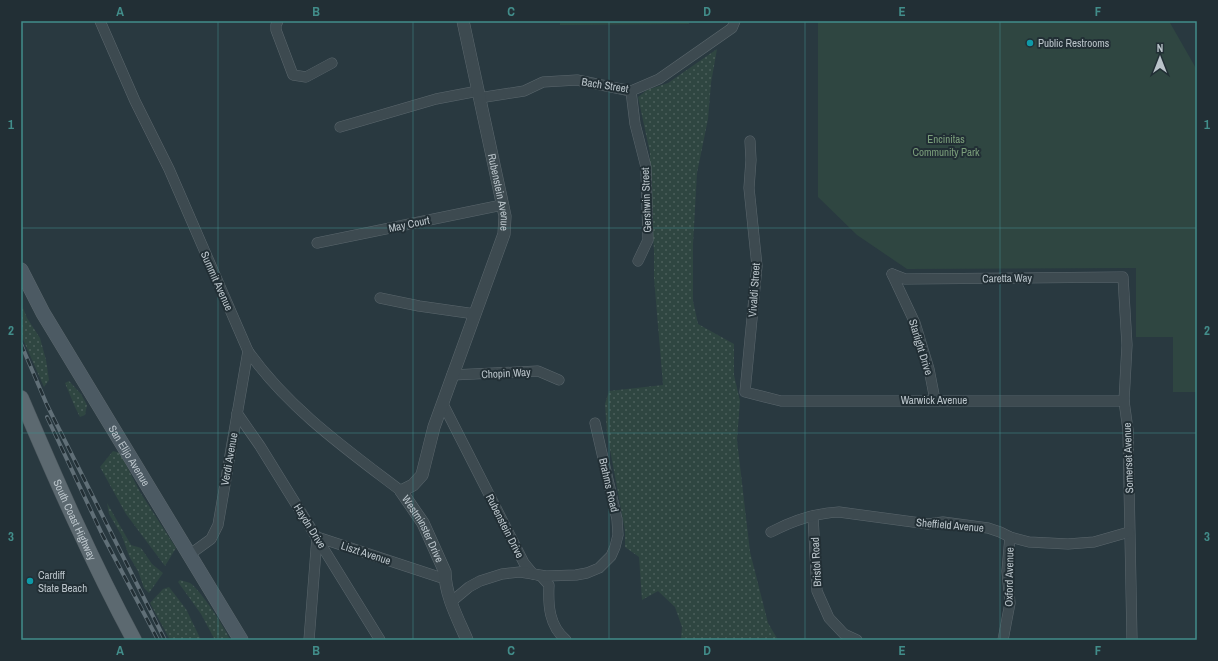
<svg xmlns="http://www.w3.org/2000/svg" width="1218" height="661" font-family="'Archivo Narrow',sans-serif">
	<style>
		.grass { fill: url(#grass-dots) }
		.park { fill: #2f4641 }
		.lines { fill: none; stroke-linecap: round; stroke-linejoin: round }
		.minor-casing { stroke: #5b676d; stroke-width: 11 }
		.tertiary-casing { stroke: #5b676d; stroke-width: 13 }
		.secondary-casing { stroke: #5b676d; stroke-width: 15 }
		.primary-casing { stroke: #4a565c; stroke-width: 16 }
		.minor { stroke: #3d4a50; stroke-width: 10 }
		.tertiary { stroke: #3d4a50; stroke-width: 12 }
		.secondary { stroke: #4c5a63; stroke-width: 14 }
		.primary { stroke: #5c6970; stroke-width: 15 }
		.rail-casing { stroke: #606f77; stroke-width: 4 }
		.rail { stroke: #222f35; stroke-width: 2.5; stroke-dasharray: 8; stroke-linecap: butt }
		.grid { fill: none; stroke: #428d8a; stroke-width: 1; stroke-opacity: 0.55 }
		.culture-dot { fill: #0f9aa8; stroke: #222f35; stroke-width: 1.5 }
		.labels { text-anchor: middle; stroke-width: 4; stroke-linejoin: round; paint-order: stroke }
		.poi-label { font-size: 11px; fill: #bac4ca; stroke: #222f35; text-anchor: start }
		.street-label { font-size: 11px; fill: #bac4ca; stroke: #222f35 }
		.park-label { font-size: 11px; fill: #7b9e7b; stroke: #222f35 }
		.neatline { fill: none; stroke: #428d8a; stroke-width: 1.5 }
		.grid-label { font-size: 13px; text-anchor: middle; font-weight: bold; fill: #428d8a }
	</style>
	<defs>
		<pattern id="grass-dots" width="8" height="8" patternUnits="userSpaceOnUse"><rect width="8" height="8" fill="#2f4641"/><path d="M2 2h.1M6 6h.1" fill="none" stroke="#4b5f5b" stroke-width="1.8" stroke-linecap="round"/></pattern>
	</defs>
	<rect width="100%" height="100%" fill="#293940"/>
	<g class="grass">
		<polygon points="717,49 711,83 708,119 697,173 693,244 693,301 698,324 734,344 734,375 740,401 737,440 750,552 768,623 778,640 681,640 682,627 675,607 658,591 642,600 639,557 625,547 625,531 607,433 605,404 609,391 663,385 654,278 654,250 650,202 650,153 638,97 647,90 668,83"/>
		<polygon points="21,303 27,318 40,338 46,360 49,380 44,387 21,335"/>
		<polygon points="69,381 81,394 87,405 85,415 80,417 75,407 65,383"/>
		<polygon points="113,451 120,453 140,492 176,548 165,566 126,514 100,467"/>
		<polygon points="107,503 131,545 141,548 152,564 163,573 149,593 144,588 138,571 129,556 122,536 109,514"/>
		<path d="M180,580C183,581 187,582 190,583C199,588 226,629 230,640H215L201,614L178,582Z"/>
		<polygon points="169,587 186,609 201,640 170,640 150,603 163,589"/>
	</g>
	<g class="park">
		<polygon points="560,21 689,21 689,24 560,25"/>
		<polygon points="818,21 1169,21 1197,70 1197,392 1173,392 1173,337 1136,337 1136,268 907,269 857,235 818,197"/>
	</g>
	<g class="lines">
		<defs>
			<g id="minor">
				<path d="M100,21L135,101L169,169L248,351C288,408 346,449 401,491"/>
				<polyline points="278,21 276,25 276,30 293,75 306,77 332,63"/>
				<polyline points="631,91 635,124 646,167 648,240 638,261"/>
				<polyline points="479,98 524,91 543,82 577,80 631,91 659,79 732,28 735,21"/>
				<polyline points="340,127 436,99 478,91"/>
				<polyline points="750,141 751,160 749,188 757,266 745,392 781,401 1124,401"/>
				<polyline points="317,243 502,205"/>
				<polyline points="892,274 905,279 1123,277 1127,345 1124,401 1128,430 1132,640"/>
				<polyline points="892,274 915,323 929,369 935,400"/>
				<polyline points="380,298 419,306 475,314"/>
				<polyline points="452,375 538,371 559,380"/>
				<path d="M443,404L524,563L533,574L541,576L549,585C548,605 549,626 566,640"/>
				<polyline points="237,413 260,446 380,640"/>
				<polyline points="813,516 817,591 829,618 844,634 857,640"/>
				<path d="M771,532C792,521 815,513 839,512L928,524L943,522L988,528L1000,532L1010,537L1029,542L1068,544L1094,542L1129,532"/>
				<polyline points="189,555 211,539 218,525 248,351"/>
				<polyline points="451,602 469,587 480,581 502,574 520,572 546,576 576,575 587,573 599,568 611,556 615,547 618,535 617,519 595,423"/>
				<polyline points="309,640 317,537 445,579"/>
				<polyline points="1003,640 1010,603 1007,571 1010,537"/>
			</g>
			<g id="tertiary">
				<path id="s1" d="M463,21L505,216L504,234L434,427L422,475L413,485L401,491L423,523L445,572C445,595 458,619 467,640"/>
			</g>
			<g id="secondary">
				<path id="s2" d="M21,270L43,313L241,640"/>
			</g>
			<g id="primary">
				<path id="s3" d="M21,398C56,480 92,562 134,640"/>
			</g>
		</defs>
		<use href="#minor" class="minor-casing"/>
		<use href="#tertiary" class="tertiary-casing"/>
		<use href="#secondary" class="secondary-casing"/>
		<use href="#primary" class="primary-casing"/>
		<use href="#minor" class="minor"/>
		<use href="#tertiary" class="tertiary"/>
		<use href="#secondary" class="secondary"/>
		<use href="#primary" class="primary"/>
		<defs>
			<g id="rail">
				<polyline points="21,344 47,405 165,640"/>
				<polyline points="47,417 102,534 158,640"/>
			</g>
		</defs>
		<use href="#rail" class="rail-casing"/>
		<use href="#rail" class="rail"/>
	</g>
	<path class="grid" d="M218,21V640M413,21V640M609,21V640M805,21V640M1000,21V640M21,228H1197M21,433H1197"/>
	<g class="culture-dot">
		<circle cx="1030" cy="43" r="4"/>
		<circle cx="30" cy="581" r="4"/>
	</g>
	<g class="labels">
		<g class="poi-label">
			<text x="1038" y="47">Public Restrooms</text>
			<text x="38" y="579">Cardiff<tspan x="38" dy="13">State Beach</tspan></text>
		</g>
		<g class="street-label">
			<text transform="translate(605 85) rotate(9)" y="4">Bach Street</text>
			<text dy="4" stroke="none"><textPath href="#s1" startOffset="175">Rubenstein Avenue</textPath></text>
			<text transform="translate(646 200) rotate(-92)" y="4">Gershwin Street</text>
			<text transform="translate(409 224) rotate(-12)" y="4">May Court</text>
			<text transform="translate(1007 278) rotate(-1)" y="4">Caretta Way</text>
			<text transform="translate(217 281) rotate(66)" y="4">Summit Avenue</text>
			<text transform="translate(754 290) rotate(-86)" y="4">Vivaldi Street</text>
			<text transform="translate(921 347) rotate(73)" y="4">Starlight Drive</text>
			<text transform="translate(506 373) rotate(-3)" y="4">Chopin Way</text>
			<text x="934" y="404">Warwick Avenue</text>
			<text dy="4" stroke="none"><textPath href="#s2" startOffset="215">San Elijo Avenue</textPath></text>
			<text transform="translate(1128 458) rotate(-92)" y="4">Somerset Avenue</text>
			<text transform="translate(229 459) rotate(-80)" y="4">Verdi Avenue</text>
			<text transform="translate(609 485) rotate(77)" y="4">Brahms Road</text>
			<text dy="4" stroke="none"><textPath href="#s3" startOffset="133">South Coast Highway</textPath></text>
			<text transform="translate(950 525) rotate(5)" y="4">Sheffield Avenue</text>
			<text transform="translate(310 526) rotate(58)" y="4">Haydn Drive</text>
			<text transform="translate(505 526) rotate(63)" y="4">Rubenstein Drive</text>
			<text dy="4" stroke="none"><textPath href="#s1" startOffset="543">Westminster Drive</textPath></text>
			<text transform="translate(366 553) rotate(18)" y="4">Liszt Avenue</text>
			<text transform="translate(816 562) rotate(-93)" y="4">Bristol Road</text>
			<text transform="translate(1009 577) rotate(-89)" y="4">Oxford Avenue</text>
		</g>
		<g class="park-label">
			<text x="946" y="143">Encinitas<tspan x="946" dy="13">Community Park</tspan></text>
		</g>
	</g>
	<rect width="1218" height="661" fill="none" stroke="#222f35" stroke-width="44"/>
	<g transform="translate(1160 58)" stroke="#222f35" stroke-width="3" paint-order="stroke">
	<path d="M0-3L7 15L0 10L-7 15Z" fill="#bac4ca"/>
	<text y="-6" font-size="11" font-weight="bold" text-anchor="middle" fill="#bac4ca">N</text>
	</g>
	<rect x="22" y="22" width="1174" height="617" class="neatline"/>
	<g class="grid-label">
		<text x="120" y="16">A</text>
		<text x="316" y="16">B</text>
		<text x="511" y="16">C</text>
		<text x="707" y="16">D</text>
		<text x="902" y="16">E</text>
		<text x="1098" y="16">F</text>
		<text x="11" y="129">1</text>
		<text x="1207" y="129">1</text>
		<text x="11" y="335">2</text>
		<text x="1207" y="335">2</text>
		<text x="11" y="541">3</text>
		<text x="1207" y="541">3</text>
		<text x="120" y="655">A</text>
		<text x="316" y="655">B</text>
		<text x="511" y="655">C</text>
		<text x="707" y="655">D</text>
		<text x="902" y="655">E</text>
		<text x="1098" y="655">F</text>
	</g>
</svg>
